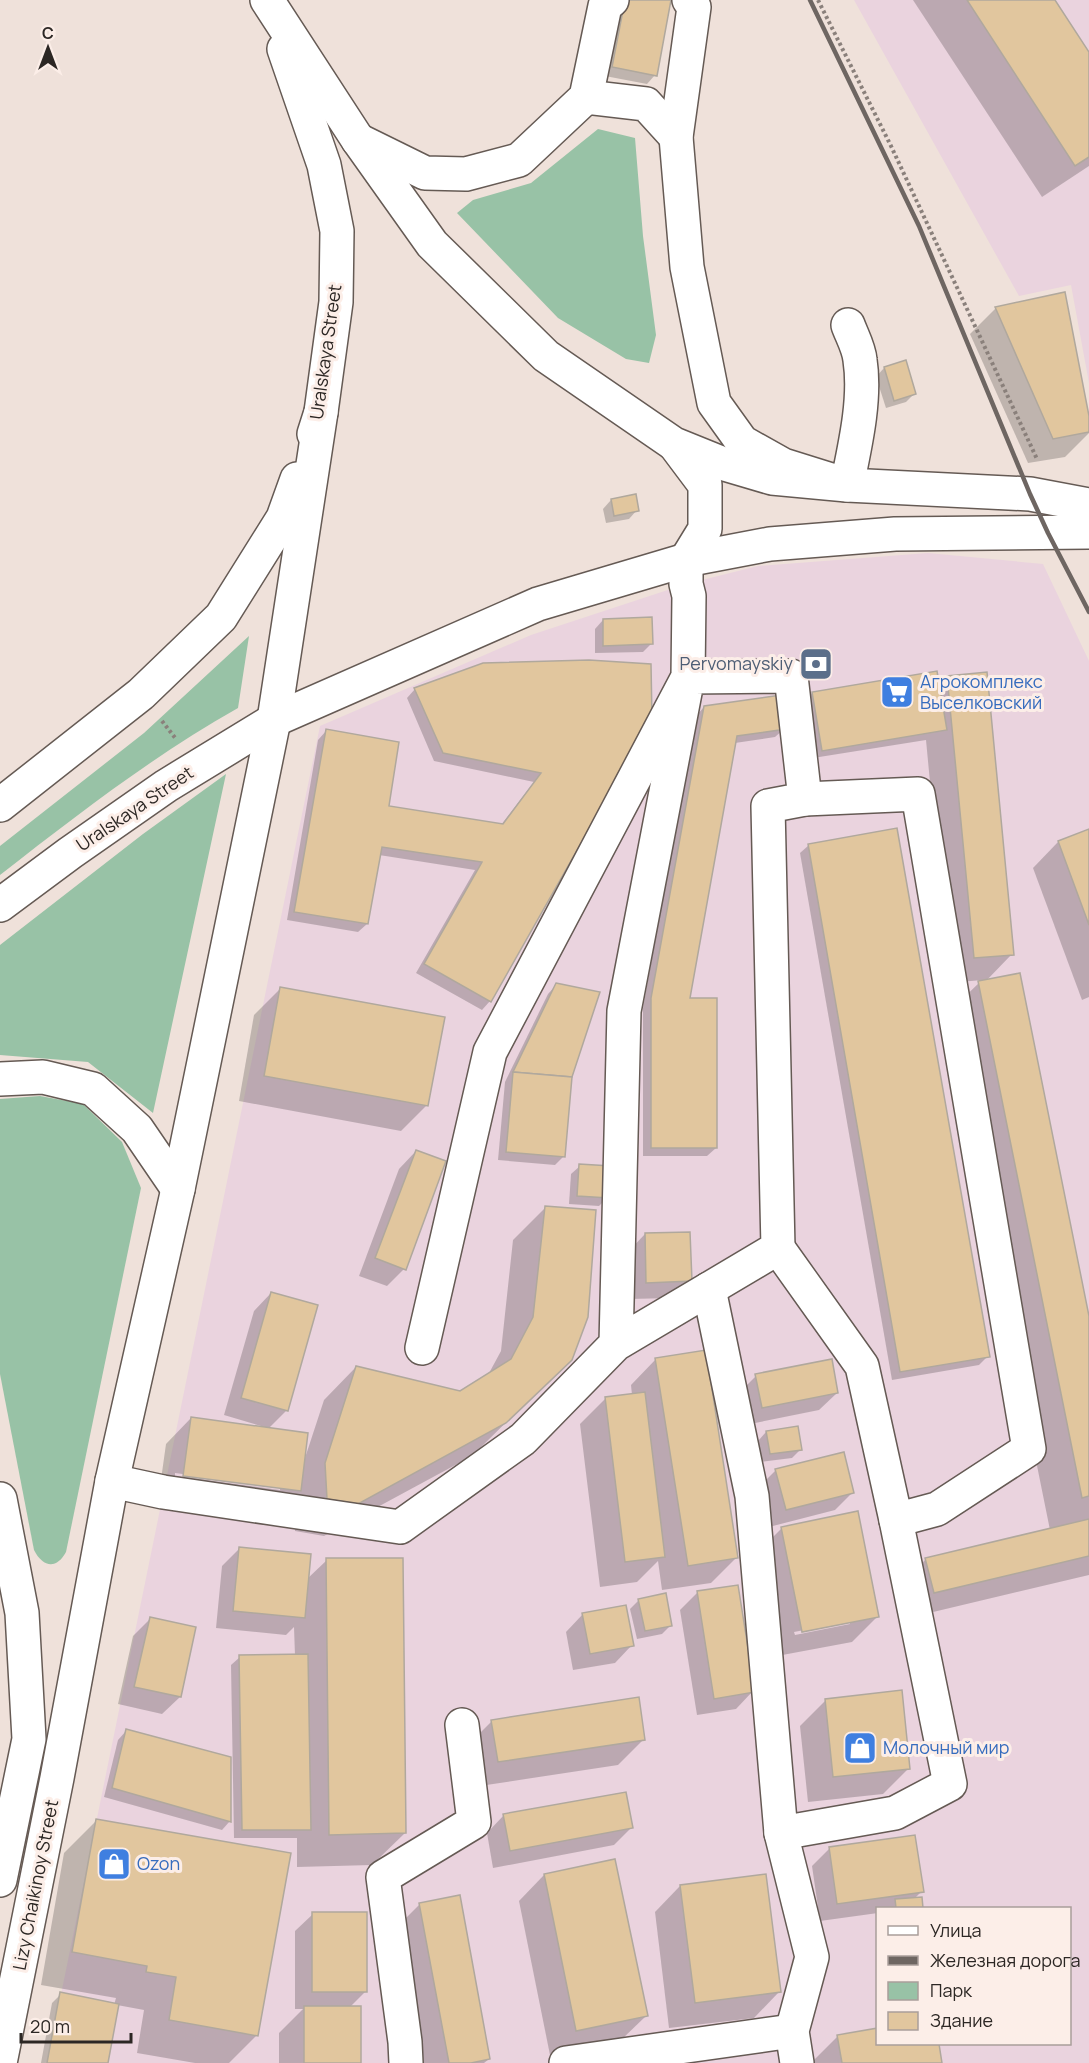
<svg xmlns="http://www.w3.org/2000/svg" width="1089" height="2063" font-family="Manrope,sans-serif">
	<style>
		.industrial { fill: #ead3de; fill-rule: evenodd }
		.green { fill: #98c2a6 }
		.shadow { fill: #0003; fill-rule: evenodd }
		.building { fill: #e1c69e; stroke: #b0a89d; stroke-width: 1.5 }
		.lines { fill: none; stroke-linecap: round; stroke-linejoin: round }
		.minor-casing { stroke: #655a54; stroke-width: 36 }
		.major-casing { stroke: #655a54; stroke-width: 36 }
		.path { stroke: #8a807b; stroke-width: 4; stroke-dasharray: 3 3; stroke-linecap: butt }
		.minor { stroke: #fff; stroke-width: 33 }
		.major { stroke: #fff; stroke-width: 33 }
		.rail { stroke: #6e6662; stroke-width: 4.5 }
		.labels { text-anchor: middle; stroke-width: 6; stroke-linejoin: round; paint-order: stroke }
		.street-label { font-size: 18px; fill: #2c2724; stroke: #fceee8 }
		.service-label { font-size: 18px; fill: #4e5e75; stroke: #fceee8; text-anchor: end }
		.shop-label { font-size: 18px; fill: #366cbe; stroke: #fceee8; text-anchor: start }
	</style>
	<rect width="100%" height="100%" fill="#efe1da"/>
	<g class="industrial">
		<polygon points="854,0 1089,0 1089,383 1071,285 1019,296"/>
		<path d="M928,553L1043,564L1089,661V2063H47L320,726L531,635L686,584L758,566ZM878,1908H1070V2044H878Z"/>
	</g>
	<g class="green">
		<polygon points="598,129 635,138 643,236 656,335 649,363 626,359 558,318 457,213 473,200 531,183"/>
		<path d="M249,636L238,708C153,756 77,815 0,875V846L144,733Z"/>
		<polygon points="226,774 153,1113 88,1062 0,1055 0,945 143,834"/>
		<path d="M40,1096L83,1104L122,1142L141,1188L66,1552C57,1569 43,1568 34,1550L0,1374V1099Z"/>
	</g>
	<g class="shadow">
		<polygon points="619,0 669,0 655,75 647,84 605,76"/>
		<polygon points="913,0 1053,0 1089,55 1089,166 1042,197"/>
		<polygon points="996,308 1089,424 1089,433 1065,457 1028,463 970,334"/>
		<polygon points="884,368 914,394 906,402 886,408 876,377"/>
		<polygon points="611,500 637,510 629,519 606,523 603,509"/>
		<polygon points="603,620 652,643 643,652 595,653 595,629"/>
		<polygon points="589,662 490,1001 482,1010 416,973 475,870 379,855 367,924 358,932 287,920 318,740 326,731 387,807 501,825 534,782 434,761 407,698 415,689"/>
		<polygon points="948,677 1012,954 985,982 1089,1323 1089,1575 908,1618 901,1585 926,1559 1050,1530 946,1015 982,980 949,983 926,740 813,758 804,702 812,693 938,687"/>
		<polygon points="704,707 784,729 775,737 735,743 689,1000 716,1148 707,1156 643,1156 643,1008 696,716"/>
		<polygon points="1089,831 1089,997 1082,1000 1033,868 1058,842"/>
		<polygon points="809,845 988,1356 979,1365 892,1380 800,853"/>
		<polygon points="556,985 570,1077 563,1157 555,1165 498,1160 505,1082 548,994"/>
		<polygon points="280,989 427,1105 401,1131 239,1101 254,1015"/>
		<polygon points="416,1151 404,1269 387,1286 359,1276 399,1169"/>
		<polygon points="580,1166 608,1197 599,1206 569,1204 571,1174"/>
		<path d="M545,1208L541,1388L472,1456L324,1536L295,1531L293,1497L158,1501L166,1444L191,1418L261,1428V1426L224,1415L254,1311L271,1293L286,1411L268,1429L304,1458H305L324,1400L356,1367L460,1393L488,1375L501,1351L513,1240ZM175,1473L280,1487V1490L175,1476Z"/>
		<polygon points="645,1234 690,1281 673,1298 629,1299 628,1252"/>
		<polygon points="656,1359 737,1557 711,1583 662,1590 658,1561 637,1582 600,1587 580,1424 606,1398 632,1395 631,1385"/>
		<polygon points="756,1376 837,1393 819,1410 745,1425 739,1393"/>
		<polygon points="766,1432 801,1449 792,1458 761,1462 758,1441"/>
		<polygon points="776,1470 852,1493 835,1510 769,1527 758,1488"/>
		<path d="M782,1528L878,1616L852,1642L777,1656L756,1554ZM850,1621V1624L795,1635L794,1632Z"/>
		<polygon points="239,1549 307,1579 327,1560 405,1833 372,1865 297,1867 297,1838 234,1838 231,1665 240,1657 295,1656 294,1627 286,1635 216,1628 222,1566"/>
		<polygon points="698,1592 753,1691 736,1709 697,1715 680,1610"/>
		<polygon points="639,1600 671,1625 662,1634 637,1639 630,1609"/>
		<polygon points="583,1614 632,1645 615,1663 573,1670 566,1632"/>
		<polygon points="150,1619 180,1697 162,1714 118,1704 133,1636"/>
		<polygon points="826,1700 909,1768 883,1794 808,1802 800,1726"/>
		<polygon points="492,1721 644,1739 618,1765 473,1787 466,1747"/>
		<polygon points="126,1731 230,1821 222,1830 104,1797 118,1740"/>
		<polygon points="504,1815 631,1828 614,1845 493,1868 487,1833"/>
		<polygon points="97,1820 257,2035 229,2063 195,2063 137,2053 144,2010 117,2005 106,2063 41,2063 52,2003 61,1994 114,2005 116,1998 41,1985 64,1853"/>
		<polygon points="830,1848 922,1891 914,1899 920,1899 921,1908 878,1908 878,1913 820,1921 812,1866"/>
		<polygon points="614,1861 646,2016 620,2041 550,2055 519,1901 544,1875"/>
		<polygon points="680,1886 779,1992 754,2018 669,2028 655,1912"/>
		<polygon points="420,1904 489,2059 484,2063 419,2063 394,1930"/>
		<polygon points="313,1914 366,1991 350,2007 359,2063 279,2063 279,2033 303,2009 295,2009 295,1931"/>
		<polygon points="838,2036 878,2044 937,2044 940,2063 811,2063"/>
	</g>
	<g class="building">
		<polygon points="625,0 671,0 657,76 612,67"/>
		<polygon points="967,0 1055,0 1089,52 1089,157 1075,166"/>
		<polygon points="1065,292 1089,416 1089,432 1053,439 995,307"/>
		<polygon points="906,360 916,394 894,401 884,367"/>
		<polygon points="636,494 639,511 614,516 611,499"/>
		<polygon points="652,617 653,644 603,646 603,619"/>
		<polygon points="589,660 651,664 652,718 491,1002 424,964 482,862 382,847 368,924 294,912 326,729 399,742 389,806 503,824 541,773 443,753 414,688 483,663"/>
		<polygon points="937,671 947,730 822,751 812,692"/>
		<polygon points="987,672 1014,955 974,958 947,676"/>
		<polygon points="781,695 786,729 737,736 690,998 717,998 717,1148 651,1148 651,998 704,706"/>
		<polygon points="897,828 990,1357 900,1372 808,844"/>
		<polygon points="1089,829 1089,925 1058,841"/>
		<polygon points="1020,973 1089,1316 1089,1496 1082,1498 978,981"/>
		<polygon points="556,983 600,992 572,1077 513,1072"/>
		<polygon points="280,987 445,1017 428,1106 264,1076"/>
		<polygon points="513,1072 572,1077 565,1157 506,1152"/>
		<polygon points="416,1150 446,1161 406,1270 375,1258"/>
		<polygon points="579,1164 611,1166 609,1198 577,1196"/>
		<polygon points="545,1206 596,1210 588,1317 572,1360 506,1423 358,1504 327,1499 325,1463 356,1366 460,1391 511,1359 533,1317"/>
		<polygon points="690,1232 692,1281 646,1283 645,1233"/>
		<polygon points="271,1292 318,1305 288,1411 241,1398"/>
		<polygon points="706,1350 738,1558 688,1566 655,1358"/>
		<polygon points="832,1359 838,1393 762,1408 755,1374"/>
		<polygon points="645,1392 665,1557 625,1562 605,1397"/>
		<polygon points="191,1417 308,1433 301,1491 183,1476"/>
		<polygon points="798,1426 802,1450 770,1454 766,1431"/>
		<polygon points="844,1452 854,1493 786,1510 775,1469"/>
		<polygon points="858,1511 879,1617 802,1632 781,1527"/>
		<polygon points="1089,1519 1089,1556 934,1593 925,1558"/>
		<polygon points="239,1547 311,1554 305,1618 233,1611"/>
		<polygon points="326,1558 403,1558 406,1833 329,1835"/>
		<polygon points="738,1585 755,1692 714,1699 697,1591"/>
		<polygon points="666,1593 672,1626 645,1631 638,1599"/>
		<polygon points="626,1605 634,1646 590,1654 582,1613"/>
		<polygon points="150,1617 196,1627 181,1697 134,1687"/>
		<polygon points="308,1654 311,1830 242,1830 239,1655"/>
		<polygon points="902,1690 910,1769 833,1777 825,1699"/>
		<polygon points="639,1697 645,1740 498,1762 491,1720"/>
		<polygon points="126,1729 231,1757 231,1822 112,1788"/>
		<polygon points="626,1792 633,1828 510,1851 503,1814"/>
		<polygon points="96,1819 291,1853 258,2036 169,2020 176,1977 146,1972 147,1966 72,1952"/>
		<polygon points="915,1835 924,1892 837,1904 829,1847"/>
		<polygon points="615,1859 648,2016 576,2031 544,1874"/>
		<polygon points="766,1874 781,1992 695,2003 680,1885"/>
		<polygon points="460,1895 490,2059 471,2063 449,2063 419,1903"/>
		<polygon points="922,1897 923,1908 896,1908 895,1899"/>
		<rect x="312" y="1912" width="55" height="80"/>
		<polygon points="60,1992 119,2004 108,2063 47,2063"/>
		<rect x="304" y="2006" width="57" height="57"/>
		<polygon points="878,2028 878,2044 939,2044 942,2063 842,2063 837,2035"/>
	</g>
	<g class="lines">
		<defs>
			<g id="minor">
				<path d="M689,0L694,7L676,137L687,267L714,403L742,442L783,465L847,485C855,446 866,399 860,360C859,348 852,336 848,325"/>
				<polyline points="586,97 646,104 676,137"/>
				<polyline points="358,140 425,173 466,174 519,160 586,97 605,6 612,0"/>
				<polyline points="778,1248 862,1366 896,1520 937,1509 1029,1449 918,794 805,799"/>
				<polyline points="709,1289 752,1496 781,1833 895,1813 950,1784 896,1520"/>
				<polyline points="422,1348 490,1052 688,677 689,596 686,584 686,560"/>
				<polyline points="112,1481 163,1492 400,1527 523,1439 616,1344 624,1011 688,677 791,676 805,799 768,806 778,1248 616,1344"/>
				<polyline points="781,1833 812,1957 792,2031 797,2063"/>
				<polyline points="406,2063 405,2042 383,1877 474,1822 462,1725"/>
				<polyline points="566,2063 792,2031"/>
			</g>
			<g id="major">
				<polyline points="267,0 358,140 432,244 546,356 674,444 721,463 772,478 847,485 1030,494 1089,505"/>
				<polyline points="284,49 324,165 337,231 336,302 321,412 314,434"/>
				<polyline points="675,445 705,485 705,529 686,560"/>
				<polyline points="0,805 141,694 221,617 283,518 297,479"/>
				<polyline points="0,905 70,853 166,786 274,720 538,604 686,560 770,544 895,534 1089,532"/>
				<polyline points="0,1079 43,1077 93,1089 137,1129 178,1189"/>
				<polyline points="0,1499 22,1613 29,1739 0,1880"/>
				<polyline points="0,2063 57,1778 112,1481 178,1189 274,720 321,412"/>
			</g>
		</defs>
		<use href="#minor" class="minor-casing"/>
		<use href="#major" class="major-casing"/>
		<g class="path">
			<polyline points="818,0 891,146 1037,459"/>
			<polyline points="162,721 176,739"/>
		</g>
		<use href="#minor" class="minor"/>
		<use href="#major" class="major"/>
		<polyline class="rail" points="810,0 919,226 1030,494 1048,533 1089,612"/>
	</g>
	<defs>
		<symbol id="bank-square" viewBox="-11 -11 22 22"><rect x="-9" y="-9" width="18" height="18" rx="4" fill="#5c6f8a" stroke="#fceee8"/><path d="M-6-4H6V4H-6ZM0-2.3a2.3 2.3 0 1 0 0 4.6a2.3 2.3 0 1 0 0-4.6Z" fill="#fff"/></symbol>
		<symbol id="supermarket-square" viewBox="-11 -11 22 22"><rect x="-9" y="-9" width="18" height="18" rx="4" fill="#3f7fe0" stroke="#fceee8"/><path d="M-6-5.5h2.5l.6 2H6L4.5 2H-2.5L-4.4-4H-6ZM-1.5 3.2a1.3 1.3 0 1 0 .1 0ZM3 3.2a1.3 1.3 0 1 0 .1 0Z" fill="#fff"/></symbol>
		<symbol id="shop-square" viewBox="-11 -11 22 22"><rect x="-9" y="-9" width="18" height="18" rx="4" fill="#3f7fe0" stroke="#fceee8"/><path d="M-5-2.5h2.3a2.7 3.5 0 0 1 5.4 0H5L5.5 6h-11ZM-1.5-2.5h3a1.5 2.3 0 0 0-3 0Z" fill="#fff"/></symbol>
	</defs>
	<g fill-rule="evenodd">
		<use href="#bank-square" x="797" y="645" width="38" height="38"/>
		<use href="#supermarket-square" x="878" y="673" width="38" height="38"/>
		<use href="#shop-square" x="841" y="1729" width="38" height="38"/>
		<use href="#shop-square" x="95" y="1845" width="38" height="38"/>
	</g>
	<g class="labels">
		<g class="street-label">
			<text transform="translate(326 352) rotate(-82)" y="6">Uralskaya Street</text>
			<text transform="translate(135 809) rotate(-34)" y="6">Uralskaya Street</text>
			<text transform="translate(36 1885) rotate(-79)" y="6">Lizy Chaikinoy Street</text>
		</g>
		<g class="service-label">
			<text x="793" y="670">Pervomayskiy</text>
		</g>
		<g class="shop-label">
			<text x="920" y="688">Агрокомплекс<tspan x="920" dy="21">Выселковский</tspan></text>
			<text x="883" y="1754">Молочный мир</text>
			<text x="137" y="1870">Ozon</text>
		</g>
	</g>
	<rect x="876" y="1907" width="195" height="138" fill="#fceee8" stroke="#a99e9a" stroke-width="1.5"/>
	<rect x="888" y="1926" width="30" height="9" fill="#ffffff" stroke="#a99e9a" stroke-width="1.5"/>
	<text x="930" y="1937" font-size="18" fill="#2c2724">Улица</text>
	<rect x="888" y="1956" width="30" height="9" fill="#6e6662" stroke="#a99e9a" stroke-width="1.5"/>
	<text x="930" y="1967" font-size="18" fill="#2c2724">Железная дорога</text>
	<rect x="888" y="1982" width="30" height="18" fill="#98c2a6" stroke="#a99e9a" stroke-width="1.5"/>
	<text x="930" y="1997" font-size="18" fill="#2c2724">Парк</text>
	<rect x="888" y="2012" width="30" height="18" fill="#e1c69e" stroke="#a99e9a" stroke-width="1.5"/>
	<text x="930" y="2027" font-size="18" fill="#2c2724">Здание</text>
	<g transform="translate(48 48)" stroke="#fceee8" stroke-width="4.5" paint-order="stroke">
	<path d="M0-4.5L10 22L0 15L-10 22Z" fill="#2c2724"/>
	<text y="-9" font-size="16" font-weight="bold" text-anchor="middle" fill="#2c2724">С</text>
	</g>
	<path d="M21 2033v9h110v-9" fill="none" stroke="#2c2724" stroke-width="3"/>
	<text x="30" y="2033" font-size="18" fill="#2c2724" stroke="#fceee8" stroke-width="4.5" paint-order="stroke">20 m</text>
</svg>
